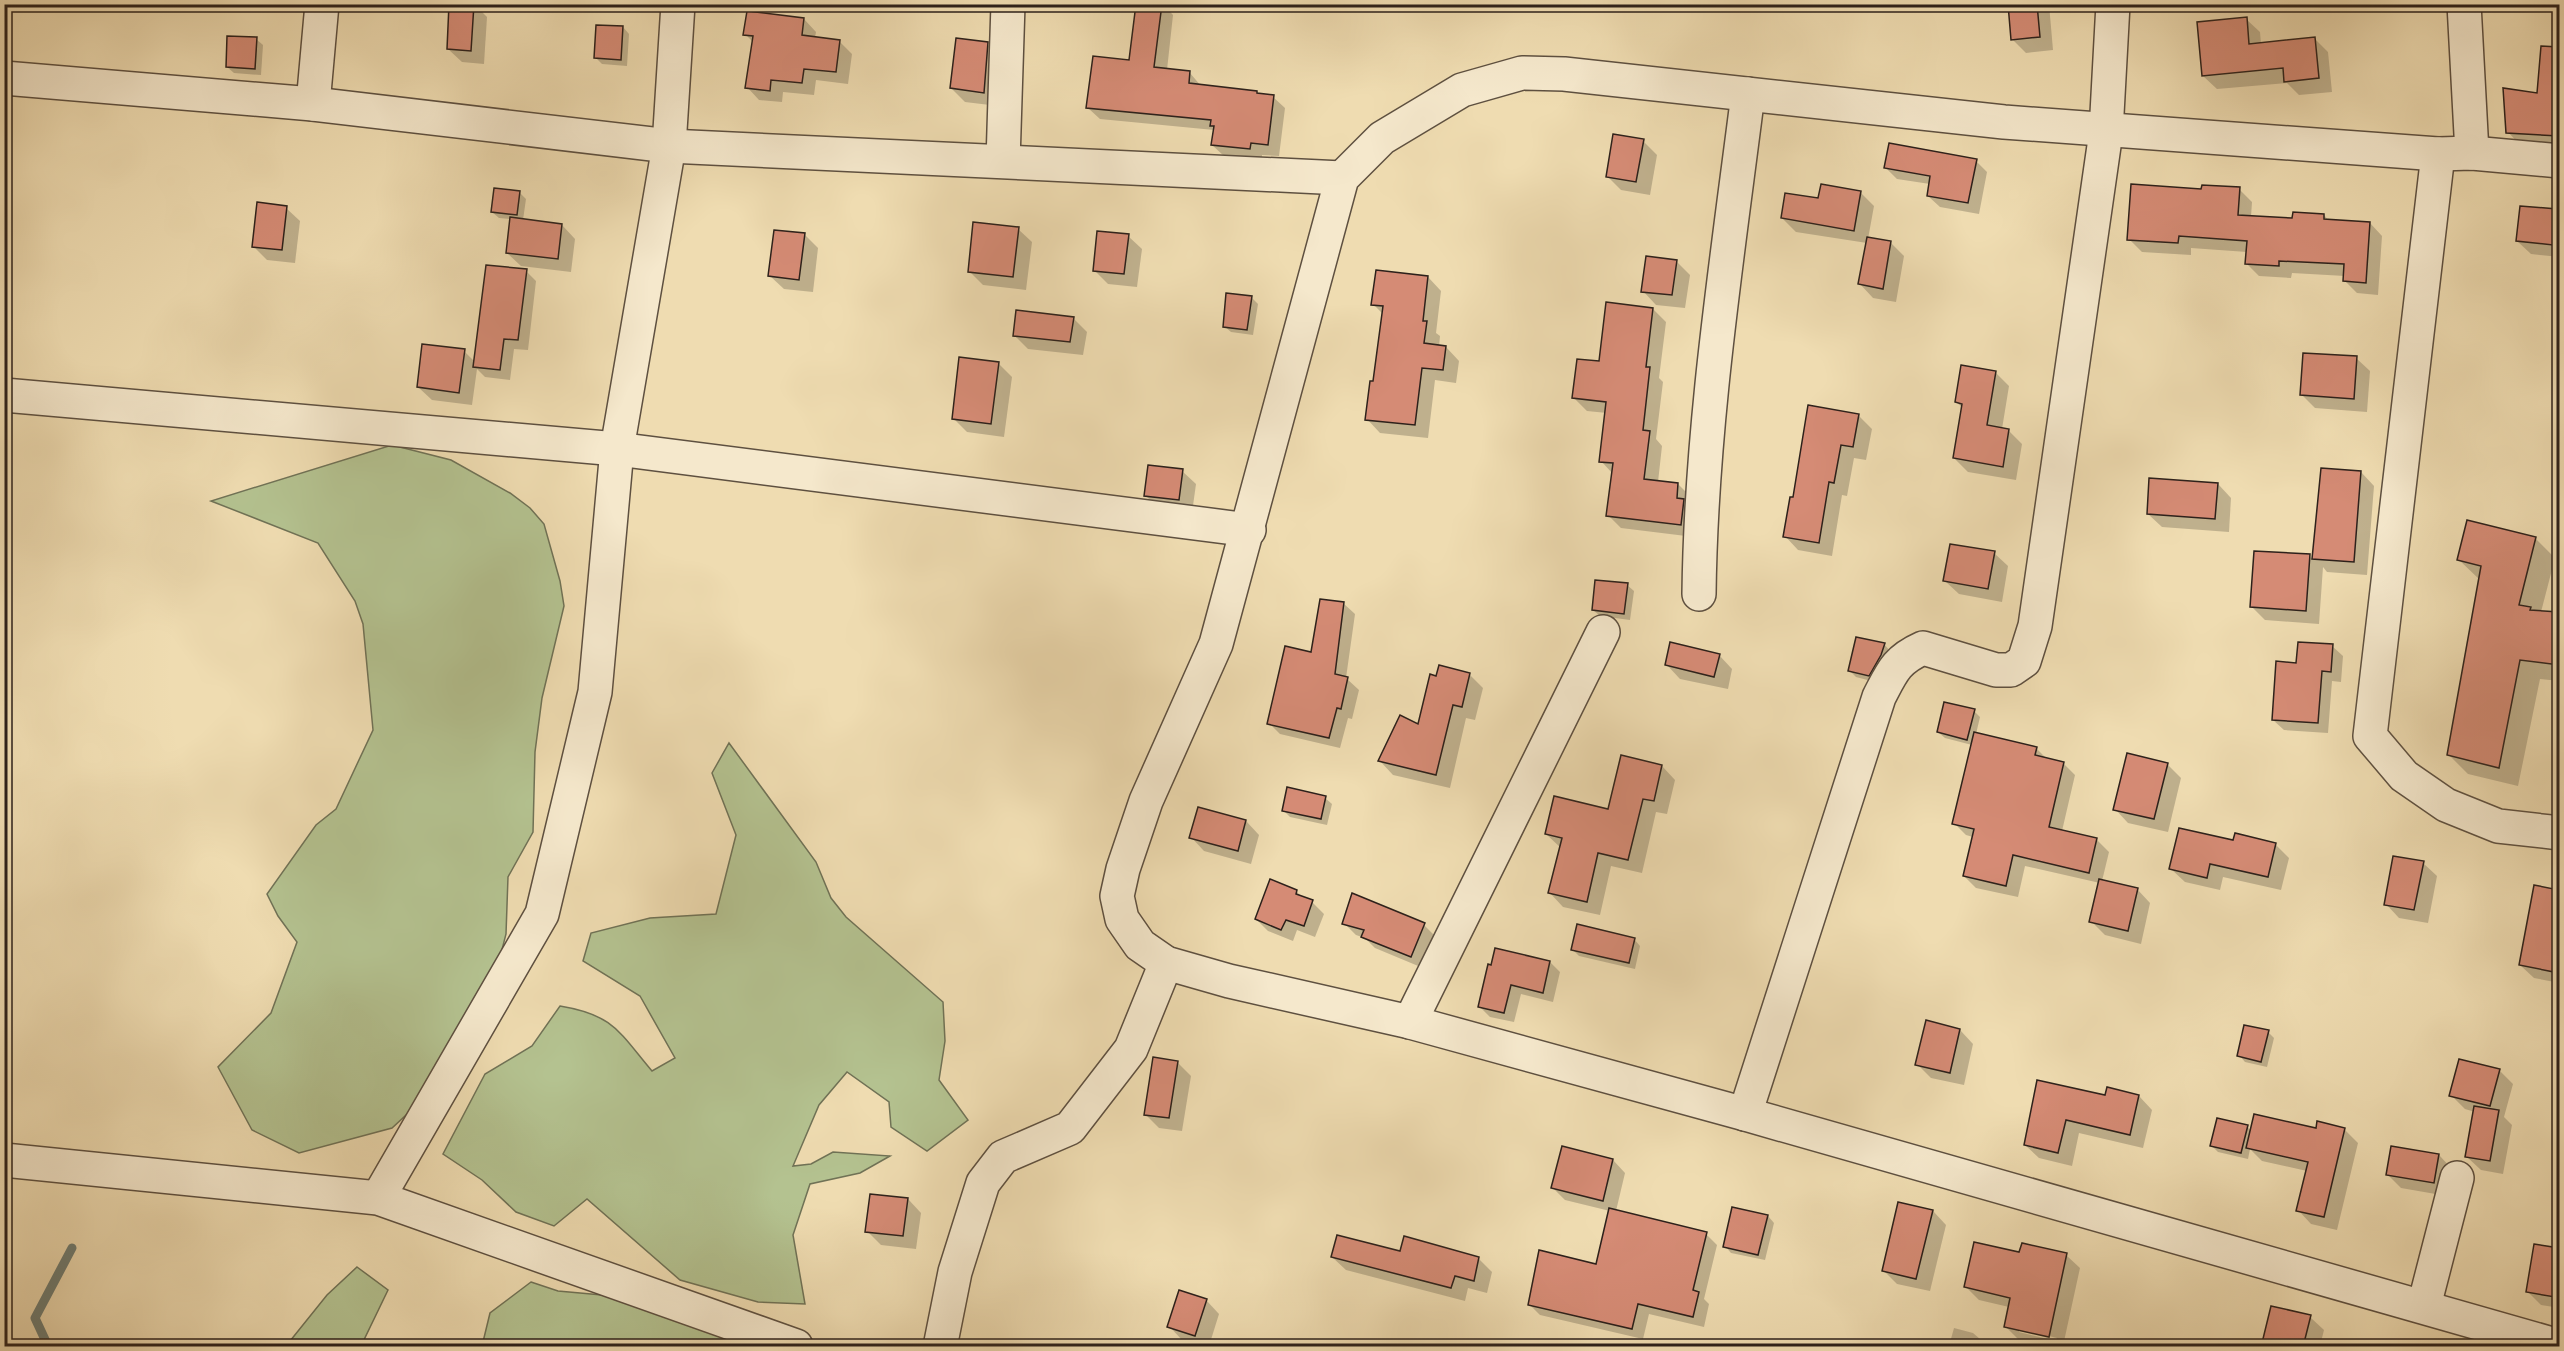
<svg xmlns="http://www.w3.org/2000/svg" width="2564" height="1351" font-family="Cardo,serif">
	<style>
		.green { fill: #b4c290; stroke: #707256; stroke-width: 1.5 }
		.shadow { fill: #0003; fill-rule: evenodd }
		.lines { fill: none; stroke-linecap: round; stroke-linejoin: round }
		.stream { stroke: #6e7d74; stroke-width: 9 }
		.building { fill: #d58b75; stroke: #2d211b; stroke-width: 1.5 }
		.minor-casing { stroke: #5e5040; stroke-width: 36 }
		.minor { stroke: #f5e8cc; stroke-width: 33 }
	</style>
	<rect width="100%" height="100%" fill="#efdcb1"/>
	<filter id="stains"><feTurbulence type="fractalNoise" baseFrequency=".00333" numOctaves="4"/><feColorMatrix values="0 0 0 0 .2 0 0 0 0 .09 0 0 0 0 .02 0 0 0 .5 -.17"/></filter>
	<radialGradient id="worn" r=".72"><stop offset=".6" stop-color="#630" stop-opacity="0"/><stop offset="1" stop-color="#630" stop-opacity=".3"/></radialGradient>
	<g class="green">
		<polygon points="392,445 451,460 510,493 530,508 544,524 560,581 564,606 542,698 535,752 533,832 508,877 506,934 491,993 432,1091 392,1128 299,1153 252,1130 218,1067 271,1013 297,942 278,916 267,894 316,825 336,809 373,730 363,624 355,601 318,543 211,501"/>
		<path d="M729,743L816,862L831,898L846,917L943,1002L945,1041L939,1080L968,1120L927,1151L891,1127L889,1102L847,1072L819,1105L793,1166L811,1164L833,1152L890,1156L860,1173L810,1184L793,1235L805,1304L758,1302L680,1280L587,1199L554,1226L516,1212L482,1180L443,1154L485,1074L532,1046L560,1006C614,1015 619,1032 652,1071L675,1058L640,996L583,961L591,933L650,918L716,914L736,835L712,773Z"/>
		<polygon points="357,1267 388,1290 362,1344 366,1346 286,1346 327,1295"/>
		<polygon points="531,1282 558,1291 602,1295 766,1346 482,1346 490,1313"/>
	</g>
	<g class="shadow">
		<polygon points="451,4 474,4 487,17 484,64 462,62 448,49"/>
		<polygon points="1137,4 1163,4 1173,15 1167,70 1190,73 1201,86 1273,97 1285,108 1279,156 1262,155 1262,160 1224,156 1212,145 1214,130 1100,119 1088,108 1130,62"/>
		<polygon points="2009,4 2049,4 2053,50 2026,53 2012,39"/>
		<polygon points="804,19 816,32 815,38 839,41 852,54 848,84 816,80 814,95 783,92 782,102 759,100 747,87 753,42 745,34"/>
		<polygon points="2246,19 2260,32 2261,44 2315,39 2328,52 2332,92 2299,95 2287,83 2217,89 2203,76"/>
		<polygon points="623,27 629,34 627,66 602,64 596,58"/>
		<polygon points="256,39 263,45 261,75 234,73 227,67"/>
		<polygon points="987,44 1001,58 998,106 965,102 951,88"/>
		<polygon points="2541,59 2560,59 2560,148 2521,146 2508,132 2539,95"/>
		<polygon points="1643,141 1657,155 1650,195 1621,190 1607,176"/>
		<polygon points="1976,161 1987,172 1979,214 1940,207 1928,196 1930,184 1897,179 1886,168"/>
		<polygon points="2239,189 2252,202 2251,217 2293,220 2324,215 2329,221 2370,223 2382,236 2378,295 2357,293 2344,280 2345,276 2292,273 2291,278 2259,276 2246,263 2247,252 2191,248 2191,255 2142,252 2129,239 2203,191"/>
		<polygon points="519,192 526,199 523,220 562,225 575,239 571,272 521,266 507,253 511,219 499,218 492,212"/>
		<polygon points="1860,192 1874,206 1868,239 1891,243 1904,256 1896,302 1873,298 1860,284 1867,243 1796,232 1782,218 1820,200"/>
		<polygon points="286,208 300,221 295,263 267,260 253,246"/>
		<polygon points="2556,211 2560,214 2560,257 2531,254 2517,241"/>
		<polygon points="1018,229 1032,242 1026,290 983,285 969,271"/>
		<polygon points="804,234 818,248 813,292 784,289 770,276"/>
		<polygon points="1128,236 1142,249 1137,287 1108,284 1094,270"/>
		<polygon points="1676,261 1690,275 1685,308 1656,305 1643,291"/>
		<polygon points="526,271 536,281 528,350 514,349 510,380 485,377 477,369 472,405 432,400 418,387 464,351 475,362"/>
		<polygon points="1428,277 1441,291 1436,333 1440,336 1439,347 1446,347 1459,361 1456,383 1435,380 1428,438 1380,433 1367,419 1374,383 1384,315 1373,304"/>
		<polygon points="1251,297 1258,304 1253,335 1231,332 1224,326"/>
		<polygon points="1653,309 1666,322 1659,378 1663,382 1656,439 1662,446 1658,482 1678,484 1691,497 1694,537 1621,528 1608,515 1613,474 1601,461 1607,413 1587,411 1574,398 1600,363"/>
		<polygon points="1073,318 1087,332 1083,355 1028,349 1014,335"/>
		<polygon points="2356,358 2370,371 2367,412 2315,408 2301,394"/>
		<polygon points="998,363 1012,377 1004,437 967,432 953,418"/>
		<polygon points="1995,372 2009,386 2002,429 2009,431 2022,444 2016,480 1968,472 1954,458 1963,408 1956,402"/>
		<polygon points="1858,415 1872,429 1866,460 1854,458 1847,496 1842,495 1832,556 1798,550 1785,536"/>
		<polygon points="2322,470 2361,472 2374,486 2367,575 2327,572 2323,567 2319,624 2265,620 2251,606 2309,556 2313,560"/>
		<polygon points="1182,471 1196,484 1192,513 1159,509 1145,495"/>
		<polygon points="2218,484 2231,498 2229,532 2162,527 2148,514"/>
		<polygon points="2535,538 2555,558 2541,612 2560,614 2560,681 2540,679 2518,786 2468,774 2448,754 2480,580 2458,559"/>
		<polygon points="1994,553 2008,566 2002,602 1959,594 1945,581"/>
		<polygon points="1627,585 1634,591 1630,620 1600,616 1593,610"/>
		<polygon points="1343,603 1355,614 1346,678 1359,690 1352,719 1348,718 1340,748 1280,734 1269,723"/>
		<polygon points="1884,644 1890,651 1875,682 1856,677 1849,670"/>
		<polygon points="2332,646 2343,656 2341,682 2332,681 2328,733 2284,730 2273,720 2297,664"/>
		<polygon points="1719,655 1732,669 1728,689 1680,679 1667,665"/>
		<polygon points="1469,674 1483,688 1475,720 1466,718 1450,788 1393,775 1380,761 1419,726 1437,678"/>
		<polygon points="1974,711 1980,717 1976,734 2036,748 2048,760 2063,763 2075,775 2062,831 2097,840 2109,852 2102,881 2137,889 2150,903 2141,944 2105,935 2091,921 2100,883 2025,866 2018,897 1976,888 1964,876 1973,837 1966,835 1954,823 1972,745 1945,738 1938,732"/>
		<polygon points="2167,764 2181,778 2168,832 2128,823 2115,809"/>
		<polygon points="1662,766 1675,780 1667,814 1656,812 1642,873 1611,866 1600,915 1563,907 1550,893 1561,848 1546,834 1609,811"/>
		<polygon points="1325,798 1332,804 1327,825 1290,817 1284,811"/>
		<polygon points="1246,821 1259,835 1251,864 1204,851 1191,837"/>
		<polygon points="2235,842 2275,844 2289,858 2281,890 2223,877 2220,890 2185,882 2171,869"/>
		<polygon points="2423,863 2437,876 2428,923 2399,918 2386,904"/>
		<polygon points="2535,887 2560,891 2560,983 2534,978 2520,965"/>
		<polygon points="1296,891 1304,899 1312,902 1324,914 1315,937 1297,930 1293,941 1268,931 1256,919"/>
		<polygon points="1344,923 1424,925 1436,937 1423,968 1375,948 1365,938 1356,935"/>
		<polygon points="1634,939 1640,946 1635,969 1579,956 1573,950"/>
		<polygon points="1550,962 1560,972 1553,1002 1521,994 1514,1022 1490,1017 1479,1006 1492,967"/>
		<polygon points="1960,1030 1973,1044 1964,1085 1931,1078 1917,1064"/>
		<polygon points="2268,1032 2274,1038 2267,1067 2245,1062 2239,1055"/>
		<polygon points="1177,1062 1191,1076 1182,1131 1159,1128 1145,1114"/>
		<polygon points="2500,1071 2513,1084 2504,1117 2512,1125 2503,1174 2481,1170 2467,1157 2475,1112 2465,1109 2451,1095"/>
		<polygon points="2038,1082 2106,1097 2139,1096 2152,1110 2143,1148 2079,1133 2072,1166 2039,1158 2025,1145"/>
		<polygon points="2247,1127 2252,1131 2344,1129 2358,1143 2337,1230 2311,1224 2298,1210 2307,1171 2262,1161 2250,1149 2248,1159 2218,1152 2212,1146"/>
		<polygon points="2439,1155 2452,1169 2447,1196 2401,1188 2388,1175"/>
		<polygon points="1613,1160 1625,1173 1616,1211 1706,1234 1717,1245 1704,1299 1709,1304 1704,1327 1649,1314 1643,1339 1540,1315 1529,1304 1597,1265 1610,1211 1565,1200 1553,1188"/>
		<polygon points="908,1199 921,1213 916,1249 881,1245 867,1231"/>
		<polygon points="1933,1211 1946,1225 1930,1291 1897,1284 1883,1270"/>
		<polygon points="1768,1216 1774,1223 1765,1260 1731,1253 1725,1246"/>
		<polygon points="2536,1245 2560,1249 2560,1308 2541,1305 2528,1292"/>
		<polygon points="1401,1253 1479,1259 1492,1272 1487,1293 1468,1288 1465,1301 1346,1270 1332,1257"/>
		<path d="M2021,1254L2066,1255L2080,1268L2063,1346H2047L2019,1340L2005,1326L2009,1307L1979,1300L1965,1286ZM2019,1329L2057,1338L2056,1341L2019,1332Z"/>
		<polygon points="1206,1300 1219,1314 1209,1346 1203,1346 1182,1340 1169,1326"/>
		<polygon points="2310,1317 2324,1330 2320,1346 2263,1346"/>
		<polygon points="1954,1328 1973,1333 1980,1339 1978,1346 1949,1346"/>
	</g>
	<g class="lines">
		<polyline class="stream" points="48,1346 35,1318 72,1248"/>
	</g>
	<g class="building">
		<polygon points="449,4 474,4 471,51 447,49"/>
		<polygon points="1136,4 1162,4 1154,67 1190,71 1189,83 1257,91 1257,93 1274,95 1268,145 1251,143 1250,149 1211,145 1214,126 1210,126 1211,120 1086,108 1093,56 1129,60"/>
		<polygon points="2008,4 2037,4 2040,37 2011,40"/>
		<polygon points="747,11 804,18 802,35 840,40 836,72 804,69 802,83 771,80 770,91 745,88 753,36 743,35"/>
		<polygon points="2247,17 2249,44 2315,37 2319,78 2284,82 2283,68 2202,76 2197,22"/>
		<polygon points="596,25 623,26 621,60 594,58"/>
		<polygon points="227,36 257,37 255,69 226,67"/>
		<polygon points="956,38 988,42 984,93 950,88"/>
		<polygon points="2541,46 2559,47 2559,136 2506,133 2503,88 2537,93"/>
		<polygon points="1613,134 1644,139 1636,182 1606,177"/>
		<polygon points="1889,143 1977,159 1968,203 1927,196 1930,176 1884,168"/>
		<polygon points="1821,184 1861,191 1854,231 1781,218 1785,193 1818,198"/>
		<polygon points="2131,184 2201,189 2202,185 2240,187 2238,215 2292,218 2293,212 2324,214 2324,219 2370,222 2366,283 2343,281 2344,264 2279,261 2279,266 2245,264 2247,241 2179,236 2178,243 2127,240"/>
		<polygon points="494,188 520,191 517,215 491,212"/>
		<polygon points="257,202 287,206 282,250 252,247"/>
		<polygon points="2520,206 2557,209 2553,245 2516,241"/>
		<polygon points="510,217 562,224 558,259 506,253"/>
		<polygon points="973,222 1019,227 1013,277 968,272"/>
		<polygon points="774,230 805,233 799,280 768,276"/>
		<polygon points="1097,231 1129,234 1124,274 1093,271"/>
		<polygon points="1867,237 1891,241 1883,289 1858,284"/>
		<polygon points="1646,256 1677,260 1672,295 1641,292"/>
		<polygon points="486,265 527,269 518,340 504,339 500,370 473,367"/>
		<polygon points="1376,270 1428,276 1423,321 1427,321 1424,343 1446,346 1443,370 1422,368 1415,425 1365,420 1370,381 1373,381 1383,306 1371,305"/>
		<polygon points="1226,293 1252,296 1247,330 1223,327"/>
		<polygon points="1606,302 1653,308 1646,367 1650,367 1643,430 1650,431 1644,479 1678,483 1677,498 1684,499 1681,525 1606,516 1613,463 1599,462 1606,402 1572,398 1577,359 1599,361"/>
		<polygon points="1016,310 1074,317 1070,342 1013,336"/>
		<polygon points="422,344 465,349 459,393 417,387"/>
		<polygon points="2303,353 2357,356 2354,399 2300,395"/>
		<polygon points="959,357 999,362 991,424 952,419"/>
		<polygon points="1961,365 1996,371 1987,425 2009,429 2003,467 1953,458 1962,404 1955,402"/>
		<polygon points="1808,405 1859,414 1853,447 1841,445 1834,483 1829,482 1819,543 1783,537 1790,497 1793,497"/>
		<polygon points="1148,465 1183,469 1179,500 1144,496"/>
		<polygon points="2321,468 2361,471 2354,562 2312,559"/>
		<polygon points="2149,478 2218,483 2215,519 2147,514"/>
		<polygon points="2467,520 2536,537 2519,605 2531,607 2530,610 2559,612 2559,665 2520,660 2499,768 2447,755 2481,566 2457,560"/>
		<polygon points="1950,544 1995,551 1988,589 1943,581"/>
		<polygon points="2254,551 2310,554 2306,611 2250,607"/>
		<polygon points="1595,580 1628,583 1624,614 1592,610"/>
		<polygon points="1320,599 1344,602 1335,674 1348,677 1341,709 1337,708 1329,738 1267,724 1285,646 1311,652"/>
		<polygon points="1856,637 1885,643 1881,655 1869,676 1848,671"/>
		<polygon points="1670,642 1720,654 1714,677 1665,665"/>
		<polygon points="2298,642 2333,644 2331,672 2322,671 2318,723 2272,720 2276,661 2296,663"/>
		<polygon points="1439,665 1470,673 1462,707 1453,705 1436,775 1378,761 1400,715 1418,724 1430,674 1436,676"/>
		<polygon points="1944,702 1975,709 1967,740 1937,732"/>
		<polygon points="1974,732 2037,747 2035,755 2064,762 2049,827 2097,838 2089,873 2013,855 2006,886 1963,876 1974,829 1952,824"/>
		<polygon points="2127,753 2168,763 2154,819 2113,810"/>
		<polygon points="1621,755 1662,765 1654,801 1643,799 1628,860 1598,853 1587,902 1548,893 1562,838 1545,834 1554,796 1608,809"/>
		<polygon points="1287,787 1326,796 1321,819 1282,811"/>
		<polygon points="1198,807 1246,820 1238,851 1189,838"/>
		<polygon points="2179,828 2233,840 2235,833 2276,843 2268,877 2210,864 2207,878 2169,869"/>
		<polygon points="2393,856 2424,861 2414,910 2384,905"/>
		<polygon points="1270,879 1297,890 1296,894 1313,900 1304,926 1286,920 1281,930 1255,919"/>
		<polygon points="2099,879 2138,888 2128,931 2089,922"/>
		<polygon points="2534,885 2559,890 2559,943 2554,972 2519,965"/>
		<polygon points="1352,893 1425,923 1411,957 1361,937 1364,930 1342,924"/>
		<polygon points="1577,924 1635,938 1629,963 1571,950"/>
		<polygon points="1495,948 1550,961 1543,993 1511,985 1504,1013 1478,1007 1488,964 1491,965"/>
		<polygon points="1926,1020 1960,1029 1950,1073 1915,1065"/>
		<polygon points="2244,1025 2269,1030 2261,1062 2237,1056"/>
		<polygon points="1153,1057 1178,1061 1169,1118 1144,1115"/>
		<polygon points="2459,1059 2500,1069 2490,1106 2449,1096"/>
		<polygon points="2037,1080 2105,1095 2107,1087 2139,1095 2130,1135 2066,1120 2058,1153 2024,1145"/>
		<polygon points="2474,1106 2499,1110 2490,1161 2465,1157"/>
		<polygon points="2254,1114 2316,1128 2317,1121 2345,1128 2324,1217 2296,1211 2308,1162 2246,1148"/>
		<polygon points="2217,1118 2248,1125 2241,1153 2210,1146"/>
		<polygon points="1562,1146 1613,1159 1603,1201 1551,1188"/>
		<polygon points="2391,1146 2439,1154 2434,1183 2386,1175"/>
		<polygon points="870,1194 908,1198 903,1236 865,1232"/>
		<polygon points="1898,1202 1933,1210 1916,1279 1882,1271"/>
		<polygon points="1732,1207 1768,1215 1758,1255 1723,1247"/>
		<polygon points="1609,1208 1707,1232 1693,1290 1699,1292 1693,1317 1638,1304 1632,1329 1528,1305 1539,1250 1596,1264"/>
		<polygon points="1337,1235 1400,1251 1404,1236 1479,1257 1474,1281 1455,1276 1451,1288 1331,1257"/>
		<polygon points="1974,1242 2019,1252 2022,1243 2067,1253 2049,1337 2004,1327 2010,1298 1964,1287"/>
		<polygon points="2534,1244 2559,1248 2559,1269 2555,1297 2526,1292"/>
		<polygon points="1179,1290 1207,1299 1195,1336 1167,1327"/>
		<polygon points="2271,1306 2311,1315 2303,1347 2261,1347"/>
	</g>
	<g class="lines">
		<defs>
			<g id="minor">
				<polyline points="2464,4 2472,153"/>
				<polyline points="4,78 313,104 669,146 1342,178"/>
				<polyline points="313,104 322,4"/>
				<polyline points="2438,154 2370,736 2404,776 2446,805 2498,826 2560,833"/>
				<polyline points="1003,161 1008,4"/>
				<polyline points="4,395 617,449 1249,530"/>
				<path d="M1699,594C1701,427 1727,260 1748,94"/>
				<polyline points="1410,1022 1603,632"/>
				<path d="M1745,1114L1879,697C1892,672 1896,660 1923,648L1996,670H2011L2024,661L2035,626L2106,132L2113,4"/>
				<polyline points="4,1160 378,1198 796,1346"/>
				<polyline points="378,1198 542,914 595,692 617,449 669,146 678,4"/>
				<polyline points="2424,1306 2457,1178"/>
				<polyline points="942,1346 941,1342 955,1272 983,1183 1003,1157 1070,1128 1131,1049 1166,963"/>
				<polyline points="2559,1346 1745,1114 1410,1022 1229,981 1166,963 1140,945 1122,919 1117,896 1123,869 1146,801 1216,644 1342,178 1382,138 1462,90 1522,73 1564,74 2004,122 2438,154 2472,153 2560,161"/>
			</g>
		</defs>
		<use href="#minor" class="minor-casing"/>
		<use href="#minor" class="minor"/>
	</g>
	<rect width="2564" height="1351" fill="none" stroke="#efdcb1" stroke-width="24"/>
	<rect x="6" y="6" width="2552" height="1339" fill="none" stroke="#2d211b" stroke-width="3"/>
	<rect x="12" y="12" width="2540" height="1327" fill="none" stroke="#2d211b" stroke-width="1.5"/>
	<rect width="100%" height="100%" filter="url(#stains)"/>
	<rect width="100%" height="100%" fill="url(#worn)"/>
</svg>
